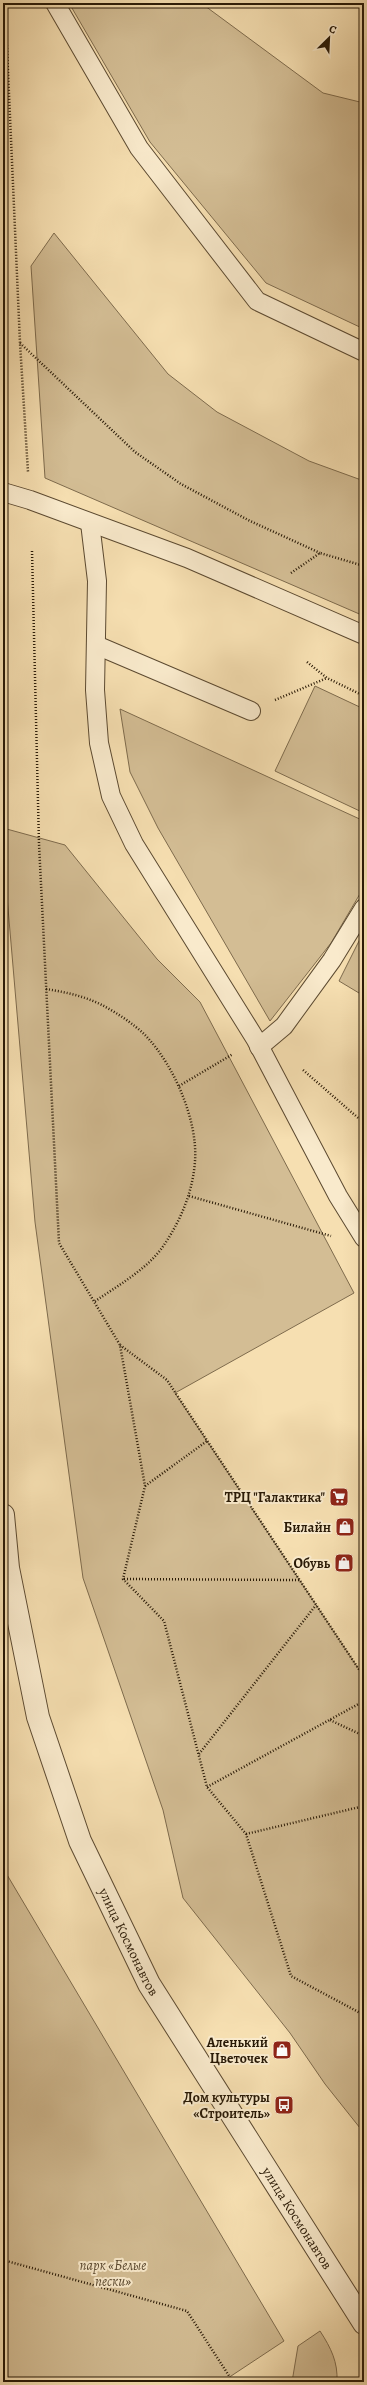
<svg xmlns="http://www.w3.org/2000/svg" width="367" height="2385" font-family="Alegreya,serif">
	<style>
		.green { fill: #d3bd94; stroke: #7e6b4d }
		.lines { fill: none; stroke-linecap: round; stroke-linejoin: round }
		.service-casing { stroke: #5c4a31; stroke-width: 20 }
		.tertiary-casing { stroke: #5c4a31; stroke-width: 24 }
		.path { stroke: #281906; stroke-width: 2.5; stroke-dasharray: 1 2; stroke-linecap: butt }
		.service { stroke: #f9eacc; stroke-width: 18 }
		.tertiary { stroke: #f9eacc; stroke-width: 22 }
		.labels { text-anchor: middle; stroke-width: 4; stroke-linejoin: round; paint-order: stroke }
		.poi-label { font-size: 14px; font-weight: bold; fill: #281906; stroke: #f9eacc; text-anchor: end }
		.street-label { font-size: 14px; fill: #281906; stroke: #f9eacc }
		.park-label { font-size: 14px; font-style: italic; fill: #5b4a31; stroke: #f9eacc }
	</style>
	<rect width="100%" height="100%" fill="#f6dfb1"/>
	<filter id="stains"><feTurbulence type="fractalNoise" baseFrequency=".005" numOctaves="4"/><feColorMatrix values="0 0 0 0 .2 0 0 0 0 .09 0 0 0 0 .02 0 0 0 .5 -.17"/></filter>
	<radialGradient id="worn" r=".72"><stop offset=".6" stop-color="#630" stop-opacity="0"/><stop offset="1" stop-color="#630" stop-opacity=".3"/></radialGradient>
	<g class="green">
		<polygon points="69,3 201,3 323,93 364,103 364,329 266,283 150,142"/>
		<polygon points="54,233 168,374 217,412 309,461 364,481 364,616 45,478 31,266"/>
		<polygon points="315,686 364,709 364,813 275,771"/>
		<polygon points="120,709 364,821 364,887 331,943 270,1021 158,828 130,772"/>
		<polygon points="3,828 65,845 157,959 200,1002 354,1293 175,1393 364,1677 364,2133 325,2084 290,2033 183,1898 163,1810 83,1578 35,1222 3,850"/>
		<polygon points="364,931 364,996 339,981"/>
		<polygon points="3,1868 284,2341 222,2382 3,2382"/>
		<path d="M320,2331C331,2348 338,2362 337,2382H292L298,2346Z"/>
	</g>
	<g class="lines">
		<defs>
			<g id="service">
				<polyline points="55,3 139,148 257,301 364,352"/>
				<polyline points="3,492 30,500 187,558 364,635"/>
				<polyline points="90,523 97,581 95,690 99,743 111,796 134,844 256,1040 338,1196 364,1238"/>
				<polyline points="96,645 251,711"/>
				<polyline points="259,1047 284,1026 332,960 364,908"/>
			</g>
			<g id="tertiary">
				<path id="s1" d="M3,1515L8,1568L38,1717L80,1841L149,1984L364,2323"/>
			</g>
		</defs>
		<use href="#service" class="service-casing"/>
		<use href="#tertiary" class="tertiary-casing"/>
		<g class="path">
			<polyline points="5,3 20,343 28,472"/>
			<polyline points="20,343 135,452 181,484 250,521 320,553"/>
			<polyline points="32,551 39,844 59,1243 120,1345 145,1486 123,1579 164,1621 207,1787 246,1834 291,1976 364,2015"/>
			<polyline points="291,573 320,553 364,566"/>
			<polyline points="307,662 327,678 364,696"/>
			<polyline points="275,700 327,678"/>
			<path d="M46,989C65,992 84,996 102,1005C117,1013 134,1024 146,1036C174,1065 198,1121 195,1161C193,1191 181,1220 164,1245C148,1269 117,1286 94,1302"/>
			<polyline points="303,1070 364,1123"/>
			<polyline points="179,1086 233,1054"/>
			<polyline points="189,1196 331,1236"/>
			<polyline points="120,1345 167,1380 364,1677"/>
			<polyline points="145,1486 207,1441"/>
			<polyline points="124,1579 300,1580"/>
			<polyline points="330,1720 364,1736"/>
			<polyline points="199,1754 316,1605"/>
			<polyline points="207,1787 364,1701"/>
			<polyline points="246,1834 364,1806"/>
			<polyline points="3,2260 187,2311 233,2382"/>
		</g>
		<use href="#service" class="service"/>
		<use href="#tertiary" class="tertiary"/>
	</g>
	<defs>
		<symbol id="supermarket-square" viewBox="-11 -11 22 22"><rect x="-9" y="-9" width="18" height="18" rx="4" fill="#8f2418" stroke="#f9eacc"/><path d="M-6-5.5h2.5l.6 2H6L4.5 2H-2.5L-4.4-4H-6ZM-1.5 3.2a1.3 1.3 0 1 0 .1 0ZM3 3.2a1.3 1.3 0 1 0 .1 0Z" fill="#fff"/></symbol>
		<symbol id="shop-square" viewBox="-11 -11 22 22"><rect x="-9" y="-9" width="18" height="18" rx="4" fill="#8f2418" stroke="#f9eacc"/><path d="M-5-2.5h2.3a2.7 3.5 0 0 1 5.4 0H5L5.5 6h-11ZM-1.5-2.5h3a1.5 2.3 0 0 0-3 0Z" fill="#fff"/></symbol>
		<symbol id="bus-square" viewBox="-11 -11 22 22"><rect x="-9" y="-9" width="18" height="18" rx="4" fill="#8f2418" stroke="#f9eacc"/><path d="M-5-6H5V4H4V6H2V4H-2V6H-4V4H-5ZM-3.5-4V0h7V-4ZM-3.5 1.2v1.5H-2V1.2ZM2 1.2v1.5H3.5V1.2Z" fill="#fff"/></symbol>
	</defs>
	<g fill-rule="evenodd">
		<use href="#supermarket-square" x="328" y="1486" width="22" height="22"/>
		<use href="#shop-square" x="334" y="1516" width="22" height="22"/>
		<use href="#shop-square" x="333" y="1552" width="22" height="22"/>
		<use href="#shop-square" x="271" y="2039" width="22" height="22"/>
		<use href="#bus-square" x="273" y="2094" width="22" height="22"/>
	</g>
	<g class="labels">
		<g class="poi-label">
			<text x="325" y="1502">ТРЦ "Галактика"</text>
			<text x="331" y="1532">Билайн</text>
			<text x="330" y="1568">Обувь</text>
			<text x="268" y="2047">Аленький<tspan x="268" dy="16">Цветочек</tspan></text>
			<text x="270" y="2102">Дом культуры<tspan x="270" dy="16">«Строитель»</tspan></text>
		</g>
		<g class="street-label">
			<text dy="5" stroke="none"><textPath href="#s1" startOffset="448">улица Космонавтов</textPath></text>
			<text dy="5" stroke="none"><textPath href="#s1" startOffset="772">улица Космонавтов</textPath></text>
		</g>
		<g class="park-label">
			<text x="113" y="2270">парк «Белые<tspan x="113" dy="16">пески»</tspan></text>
		</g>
	</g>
	<rect width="367" height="2385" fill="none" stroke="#f6dfb1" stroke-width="16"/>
	<rect x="4" y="4" width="359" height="2377" fill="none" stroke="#281906" stroke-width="2"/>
	<rect x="8" y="8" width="351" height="2369" fill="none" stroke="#281906"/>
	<g transform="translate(329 38) rotate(24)" stroke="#f9eacc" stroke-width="3" paint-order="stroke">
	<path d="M0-3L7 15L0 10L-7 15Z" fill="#281906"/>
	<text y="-6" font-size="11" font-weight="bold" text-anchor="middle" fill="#281906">С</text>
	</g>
	<rect width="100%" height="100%" filter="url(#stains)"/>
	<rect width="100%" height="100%" fill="url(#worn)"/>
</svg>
